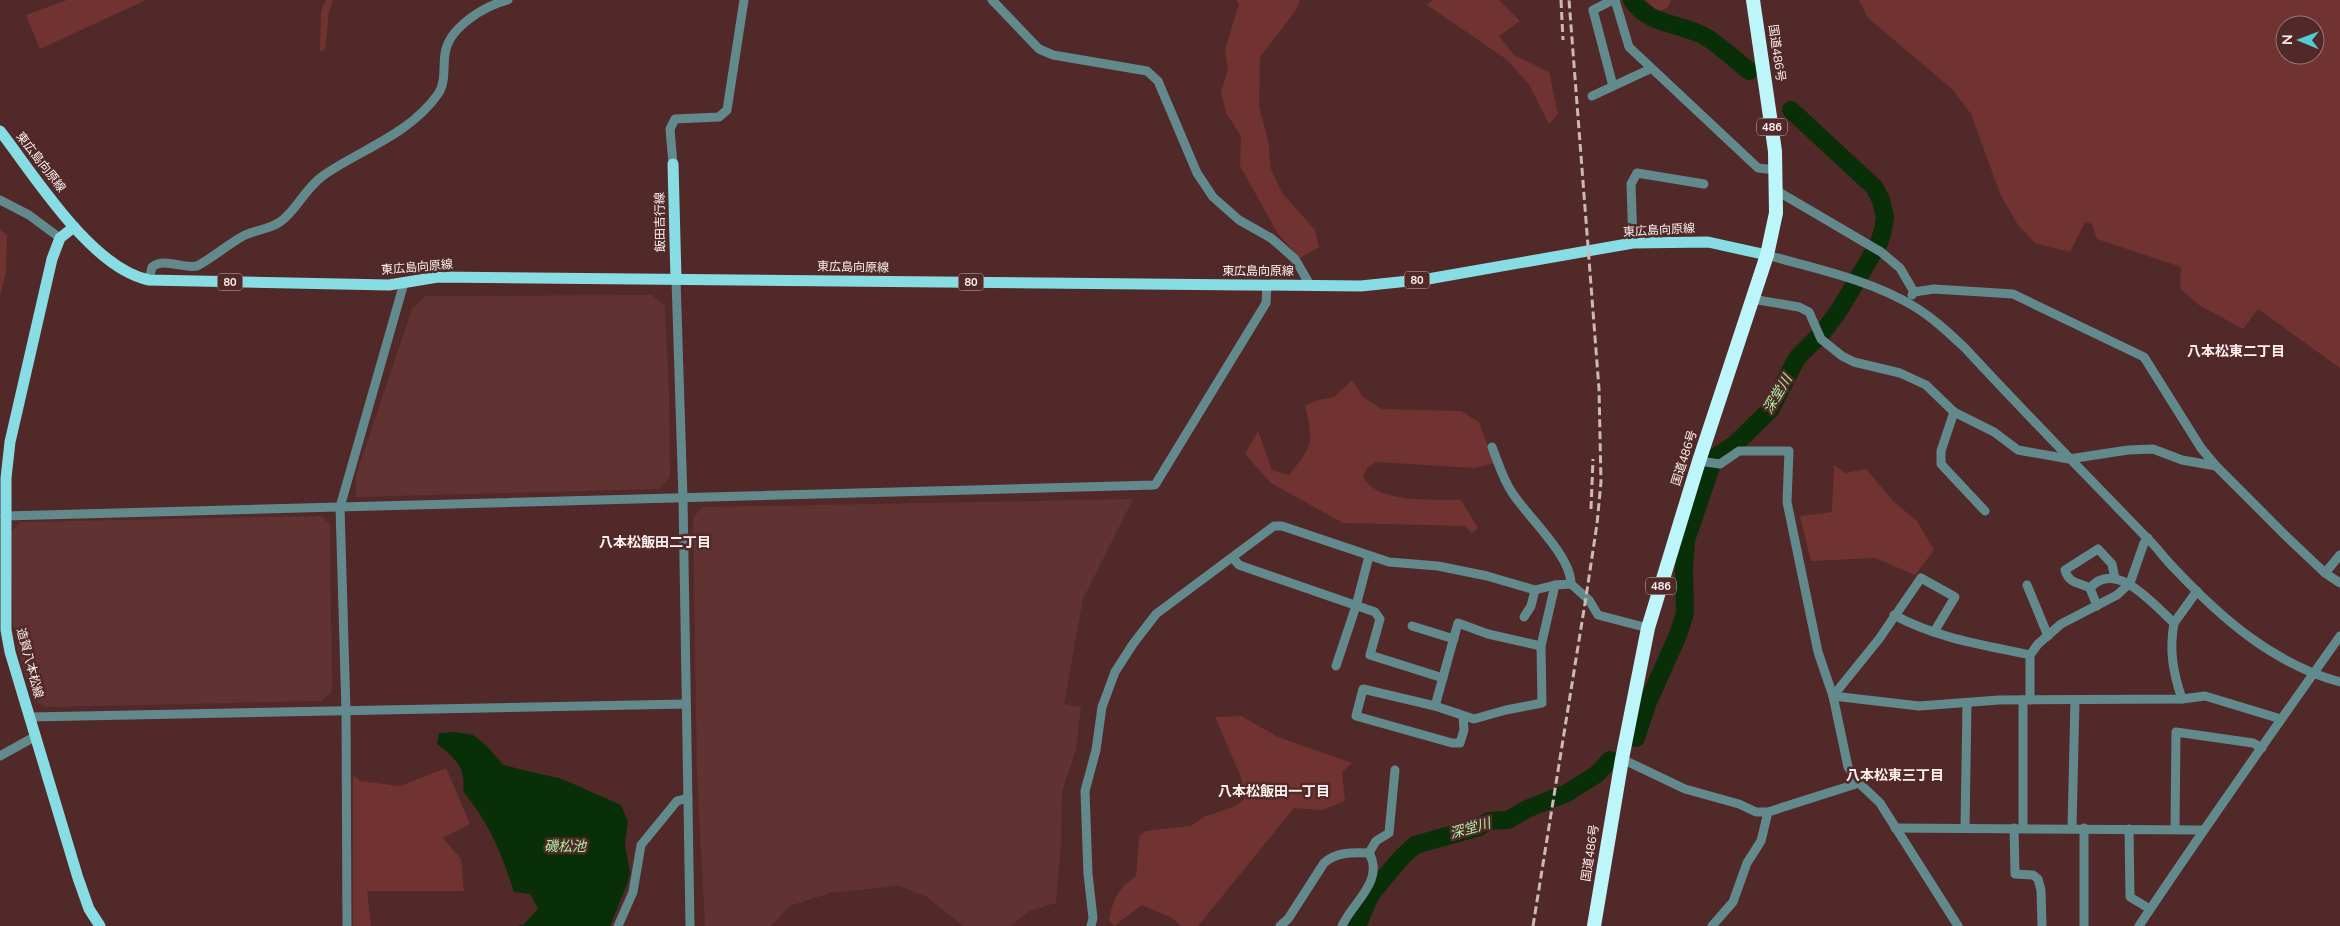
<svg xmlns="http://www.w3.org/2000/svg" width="2340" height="926" font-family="'Nunito Sans','Noto Sans JP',sans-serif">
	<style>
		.built { fill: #603231 }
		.green { fill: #703332; fill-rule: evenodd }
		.water { fill: #082f07 }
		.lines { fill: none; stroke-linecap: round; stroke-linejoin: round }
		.river { stroke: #082f07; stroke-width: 18 }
		.minor { stroke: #628a8d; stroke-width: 9 }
		.major { stroke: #88dde4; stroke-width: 11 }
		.highway { stroke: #bcf6fb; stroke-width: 14 }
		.rail { stroke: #ccb8b7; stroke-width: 3; stroke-dasharray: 8 4; stroke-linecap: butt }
		.labels { text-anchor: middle; stroke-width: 5; stroke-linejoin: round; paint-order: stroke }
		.shield { fill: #512928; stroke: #c9b6b5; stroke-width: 1 }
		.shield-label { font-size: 11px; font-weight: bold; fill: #fdf2f1 }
		.street-label { font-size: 12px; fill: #fdf2f1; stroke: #512928 }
		.neighbourhood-label { font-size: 14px; font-weight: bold; fill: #fdf2f1; stroke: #512928 }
		.water-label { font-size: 14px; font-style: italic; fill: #a7efa1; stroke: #512928 }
	</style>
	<rect width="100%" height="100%" fill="#512928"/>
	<g class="built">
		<polygon points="652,295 665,306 669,395 670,477 659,489 356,497 356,475 412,309 425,296"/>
		<polygon points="1133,499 1083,599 1064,704 1081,707 1076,749 1062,792 1061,845 1056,903 1029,911 1011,926 963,926 927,897 899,886 830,893 790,906 771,926 705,926 697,775 693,518 702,507"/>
		<polygon points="321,516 330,524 332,691 322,701 45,707 33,700 18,651 13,622 11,532 21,522"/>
	</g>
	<g class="green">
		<polygon points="67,0 146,0 40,49 26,15"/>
		<polygon points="326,0 333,0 329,11 325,50 320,51 321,11"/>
		<polygon points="1236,0 1300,0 1296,10 1260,57 1259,107 1268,140 1271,169 1282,193 1315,230 1319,247 1300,258 1278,234 1240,166 1241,136 1226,113 1221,92 1228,69 1225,50 1239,4"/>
		<polygon points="1433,0 1499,0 1520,21 1499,36 1514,55 1549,72 1558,114 1549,124 1528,83 1506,59 1427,5"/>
		<polygon points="1646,0 1671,0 1668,7 1658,12"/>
		<path d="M1859,0H2340V368L2258,309L2243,329L2199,305L2180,288L2181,267L2097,239L2092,224L2085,222L2070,252L2035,243L2018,225L2001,196L1971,114L1952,89L1868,18ZM2285,25H2315V55H2285Z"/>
		<polygon points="0,230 7,235 6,271 0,297"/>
		<path d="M1352,380L1363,397L1382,409L1461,411L1479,422L1494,463L1474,468L1376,462L1368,467L1363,476C1375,504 1435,499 1461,500L1478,528L1472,533L1465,526L1343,523L1271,483L1245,454L1258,431L1272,470L1289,475C1313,446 1314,442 1305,406L1317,400L1334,397Z"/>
		<polygon points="1834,465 1845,473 1866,469 1894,502 1917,521 1934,550 1915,575 1875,558 1811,561 1800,516 1832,512"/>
		<path d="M1241,716L1278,737L1352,763L1342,772L1345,801L1322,810L1294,808L1198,926H1182L1170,917L1142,905L1114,926L1109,920C1114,897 1117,890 1136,876L1139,837L1145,831L1191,826L1204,817L1235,806L1244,799L1241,777L1215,717Z"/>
		<polygon points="446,768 470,824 443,838 461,859 464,891 367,891 371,926 353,926 353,775 360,781 400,786"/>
	</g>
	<path class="water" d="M455,732L473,735L487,746L503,765L562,779L621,805L628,821L625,845L630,872L627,884L610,926H517L523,925L538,909L530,894L514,892C500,849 491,827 463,791C466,767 455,758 437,744L439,733Z"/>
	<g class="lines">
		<g class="river">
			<path d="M1632,0C1649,26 1682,23 1706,37C1721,46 1735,60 1749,71"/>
			<polyline points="1636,738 1648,702 1678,635 1685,613 1684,570 1686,540 1714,458 1734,445 1770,410 1797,358 1823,332 1840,309 1879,243 1883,230 1885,217 1881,200 1874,187 1791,110"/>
			<polyline points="1357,926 1371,894 1401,858 1415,845 1479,827 1489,821 1508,820 1527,809 1567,793 1597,774 1610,760"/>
		</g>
		<g class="minor">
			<polyline points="992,0 1039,49 1053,55 1147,71 1158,81 1197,173 1213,197 1239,220 1271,238 1295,259 1310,285"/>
			<polyline points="1615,0 1629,47 1758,168 1776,170"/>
			<polyline points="1613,86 1593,10 1613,0"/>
			<polyline points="1592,96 1650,69"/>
			<polyline points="673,164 670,129 675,119 719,117 727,110 744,0"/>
			<polyline points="1777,191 1881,252 1900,268 1914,292 1912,295"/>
			<polyline points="0,200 29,215 60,238"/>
			<polyline points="1633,243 1631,184 1637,173 1704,184"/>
			<path d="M1767,255C1817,269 1871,280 1915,307C1933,318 1949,333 1965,348C2024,412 2085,474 2146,537C2156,546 2164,558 2174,568C2220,617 2273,664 2340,682"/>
			<polyline points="676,279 683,499 690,926"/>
			<path d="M149,280L152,267C165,257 181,269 197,266C214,257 228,244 245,235C256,230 270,229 280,222C298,209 304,189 324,175C362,149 410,134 438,94C446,83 443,67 445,54C448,28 484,6 508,0"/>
			<polyline points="1914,292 1934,289 2013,294 2144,357 2201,448 2216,466 2287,537 2325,573 2340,583"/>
			<polyline points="1752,299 1799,307 1809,312 1821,339 1842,356 1854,362 1900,373 1926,385 1954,412 1994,432 2018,450 2069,459 2128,450 2153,449 2182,460 2216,466"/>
			<polyline points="1954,412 1941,451 1941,464 1985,511"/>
			<path d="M1492,447C1498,462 1503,480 1513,494C1529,518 1571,556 1571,584"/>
			<polyline points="1699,461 1720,464 1739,451 1789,451 1787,502 1818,652 1833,696 1848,767 1859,783 1880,803 1958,926"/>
			<polyline points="5,516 1155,485 1266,303 1267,285"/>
			<polyline points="1233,558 1239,565 1375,612 1380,619 1370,655 1443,678"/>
			<polyline points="2325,573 2340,555"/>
			<polyline points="2027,585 2048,636"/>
			<path d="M2090,588C2078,582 2069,584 2065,570L2098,549L2112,564L2115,579"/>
			<path d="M2097,606L2090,588C2116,558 2155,606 2174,623C2169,651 2173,672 2182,699"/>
			<path d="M1894,615C1936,638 1984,645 2030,655"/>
			<polyline points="1524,617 1531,606 1535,590"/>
			<polyline points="2174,623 2197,591"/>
			<polyline points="1412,626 1454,639"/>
			<polyline points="1336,666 1356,606 1369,556"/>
			<polyline points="1833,696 1919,706 1999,700 2182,699 2205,696 2281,719"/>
			<polyline points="1833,696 1879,639 1921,578 1955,597 1934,632"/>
			<polyline points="2023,700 2023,828"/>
			<polyline points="2030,700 2030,655 2038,644 2061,624 2117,595 2130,583 2144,543 2148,538"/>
			<polyline points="1435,706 1458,623 1488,634 1541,646"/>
			<polyline points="1463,716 1464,730 1460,743 1452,743 1356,716 1363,689 1435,706 1474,719 1506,710 1542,703 1541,646 1555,585"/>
			<polyline points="30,717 686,704"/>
			<polyline points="0,756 36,736"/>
			<polyline points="1622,759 1685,789 1739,804 1756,812 1768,812 1859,783"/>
			<polyline points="1895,828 2202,830"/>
			<polyline points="1965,828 1967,703"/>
			<polyline points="2014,828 2015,874 2033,875 2038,879 2041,890 2042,926"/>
			<polyline points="2072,828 2075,700"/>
			<polyline points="2084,828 2084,926"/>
			<polyline points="2129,829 2130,897 2150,909"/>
			<polyline points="2175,829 2176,732 2253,743 2262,748"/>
			<polyline points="1369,853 1376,841 1389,833 1395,770"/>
			<polyline points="347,926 346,711 340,507 404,283"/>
			<polyline points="618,926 633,892 641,845 677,801 688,798"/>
			<polyline points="1091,926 1093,918 1088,874 1085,791 1096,750 1102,707 1115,672 1133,644 1156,614 1274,526 1282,526 1389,562 1438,566 1487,576 1535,590 1555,585 1571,584 1589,600 1598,615 1648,628"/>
			<path d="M1280,926L1288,919L1324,863C1336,852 1353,852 1369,853"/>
			<path d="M1342,926C1352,903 1385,881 1369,853"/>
			<polyline points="1712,926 1733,902 1747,863 1761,841 1768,812"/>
			<path d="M2139,926C2204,828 2272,732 2340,636"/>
		</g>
		<g class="major">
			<path d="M0,131C35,176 91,268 149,280L389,285L438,277L1361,286L1428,279L1633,243L1708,242L1767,255"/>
			<polyline points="673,164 676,279"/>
			<polyline points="74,227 60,238 52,259 10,442 6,478 6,630 10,652 78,878 89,909 100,926"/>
		</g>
		<polyline class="highway" points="1594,926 1622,759 1648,628 1699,461 1767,255 1776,213 1775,151 1753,0"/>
		<g class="rail">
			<polyline points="1561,0 1563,40"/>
			<polyline points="1591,509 1593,459"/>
			<polyline points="1533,926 1586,597 1597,524 1601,482 1599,389 1569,0"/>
		</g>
	</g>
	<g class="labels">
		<g class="shield">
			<rect x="1757" y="118.5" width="30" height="17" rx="4"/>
			<rect x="1404.5" y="271.5" width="25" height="17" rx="4"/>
			<rect x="217.5" y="273.5" width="25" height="17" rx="4"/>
			<rect x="958.5" y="273.5" width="25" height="17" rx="4"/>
			<rect x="1646" y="577.5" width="30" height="17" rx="4"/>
		</g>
		<g class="shield-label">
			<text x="1772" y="131">486</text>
			<text x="1417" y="284">80</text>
			<text x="230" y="286">80</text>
			<text x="971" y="286">80</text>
			<text x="1661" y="590">486</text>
		</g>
		<g class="street-label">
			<text transform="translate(1777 53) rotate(82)" y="4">国道486号</text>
			<text transform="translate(41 162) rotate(52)" y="4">東広島向原線</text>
			<text transform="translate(660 222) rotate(-91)" y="4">飯田吉行線</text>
			<text transform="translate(1659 230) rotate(-3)" y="4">東広島向原線</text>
			<text transform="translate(417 267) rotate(-5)" y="4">東広島向原線</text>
			<text transform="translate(853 267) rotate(1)" y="4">東広島向原線</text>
			<text x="1258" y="275">東広島向原線</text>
			<text transform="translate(1684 458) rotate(-72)" y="4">国道486号</text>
			<text transform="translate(30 663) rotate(75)" y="4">造賀八本松線</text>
			<text transform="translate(1590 853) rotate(-81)" y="4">国道486号</text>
		</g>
		<g class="neighbourhood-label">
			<text x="2236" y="356">八本松東二丁目</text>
			<text x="655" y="547">八本松飯田二丁目</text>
			<text x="1895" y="780">八本松東三丁目</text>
			<text x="1274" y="796">八本松飯田一丁目</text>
		</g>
		<g class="water-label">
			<text transform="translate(1777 394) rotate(-59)" y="5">深堂川</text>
			<text transform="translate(1470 828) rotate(-16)" y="5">深堂川</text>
			<text x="565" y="851">磯松池</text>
		</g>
	</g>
	<g transform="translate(2300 40) rotate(271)"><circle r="24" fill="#512928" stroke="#967978"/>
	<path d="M0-4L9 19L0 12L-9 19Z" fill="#52ccd5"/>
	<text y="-8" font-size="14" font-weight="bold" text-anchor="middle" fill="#fdf2f1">N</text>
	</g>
</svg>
